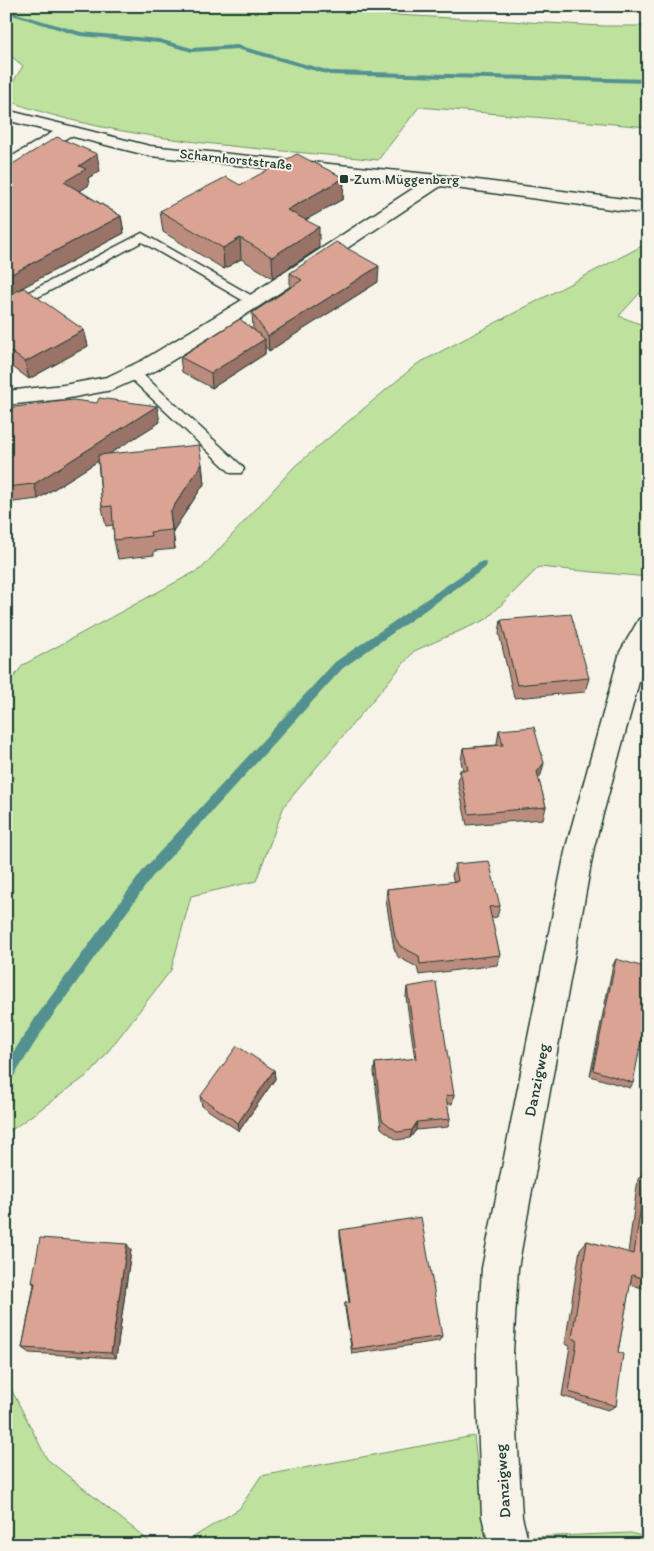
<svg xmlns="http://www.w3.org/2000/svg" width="654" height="1551" font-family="Itim,sans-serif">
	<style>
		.green { fill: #bee29d; stroke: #6e9068 }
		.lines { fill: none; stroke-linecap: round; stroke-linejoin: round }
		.stream { fill: #539090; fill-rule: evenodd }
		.service-casing { stroke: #1f3d34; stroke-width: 3 }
		.minor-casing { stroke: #1f3d34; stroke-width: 3 }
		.service { fill: #f7f3e8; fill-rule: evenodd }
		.minor { fill: #f7f3e8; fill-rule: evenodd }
		.wall { fill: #bb8c7e; stroke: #1f3d34 }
		.shaded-wall { fill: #997267; stroke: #1f3d34 }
		.building { fill: #daa393; stroke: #1f3d34 }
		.poi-dot { fill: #1f3d34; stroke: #f7f3e8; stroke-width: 2 }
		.labels { text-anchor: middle; stroke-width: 4; stroke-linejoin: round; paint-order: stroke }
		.far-street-label { font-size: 14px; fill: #1f3d34; stroke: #f7f3e8 }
		.far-poi-label { font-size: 14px; fill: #1f3d34; stroke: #f7f3e8; text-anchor: start }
		.street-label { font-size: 16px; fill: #1f3d34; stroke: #f7f3e8 }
	</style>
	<rect width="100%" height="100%" fill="#f7f3e8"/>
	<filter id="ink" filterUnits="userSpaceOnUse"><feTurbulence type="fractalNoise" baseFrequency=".02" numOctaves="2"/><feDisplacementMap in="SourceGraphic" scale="10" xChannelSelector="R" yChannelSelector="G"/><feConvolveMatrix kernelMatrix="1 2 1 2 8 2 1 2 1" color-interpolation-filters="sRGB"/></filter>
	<g filter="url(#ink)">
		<g class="green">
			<path d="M6,6H319L376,14L603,26H648V127L419,107L378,160C256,147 122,143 6,100V93L23,66L6,52Z"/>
			<polygon points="648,245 648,284 619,316 648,327 648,577 539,567 487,619 414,651 284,806 256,881 191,896 171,970 92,1072 6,1134 6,687 23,665 202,568 295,466 417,364 642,246"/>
			<polygon points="6,1379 47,1459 154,1545 6,1545"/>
			<polygon points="474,1436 487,1545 170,1545 187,1541 239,1509 261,1476"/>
			<polygon points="631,1533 648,1538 648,1545 533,1545 532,1537"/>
		</g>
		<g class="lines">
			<g class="stream">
				<polygon points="6,7 16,13 81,32 159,39 192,48 237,45 330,71 648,79 648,83 330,75 237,49 192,52 159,43 80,36 12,15 6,12"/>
				<polygon points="482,561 485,562 487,565 485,568 343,668 152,877 46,1025 11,1081 6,1082 6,1064 36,1017 144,869 335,662"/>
			</g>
			<defs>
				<g id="service">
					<polygon points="142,233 261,301 254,305 249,304 142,242 6,314 6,304"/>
					<polygon points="133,368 138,370 241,465 244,469 241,473 231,473 128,376 126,373 128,370"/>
				</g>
				<g id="minor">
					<polygon points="6,110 150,146 438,175 648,202 648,214 441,186 261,305 157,370 112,390 64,399 6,405 6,391 64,385 107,377 143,360 247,297 420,184 150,156 70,136 12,172 6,173 6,160 53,132 6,120"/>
					<polygon points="648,617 648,649 594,847 518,1268 513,1352 515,1397 522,1517 529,1545 489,1545 482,1517 477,1397 477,1352 482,1268 566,847 620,652 639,619"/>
				</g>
			</defs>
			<use href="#service" class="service-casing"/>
			<use href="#minor" class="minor-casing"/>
			<use href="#service" class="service"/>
			<use href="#minor" class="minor"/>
		</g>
		<g class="wall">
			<polygon points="6,168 100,171 88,178 89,185 80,191 121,216 124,233 16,291 84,330 88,346 29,379 6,362"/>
			<polygon points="344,178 343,199 305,220 319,248 273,278 241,259 224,269 163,232 160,211 240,185"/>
			<polygon points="290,273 378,282 269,351 265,346 265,354 212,388 182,372 180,357 256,332 253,328 252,313 290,288"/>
			<polygon points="648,291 648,312 643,310"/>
			<polygon points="6,408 160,422 108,454 202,464 204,484 173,531 175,549 154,551 154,555 118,559 114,540 113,525 106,526 102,507 98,461 38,499 6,503"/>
			<polygon points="501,620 589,678 585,692 514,698 499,633"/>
			<polygon points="499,730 541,775 538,778 546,807 543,819 467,825 458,783 460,770 463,770 461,761 463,748 497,745 497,743"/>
			<polygon points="455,864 500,906 497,917 491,918 500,955 497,965 419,975 417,967 398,957 394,948 386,900 387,889 454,882 452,876"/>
			<polygon points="616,959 633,1083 630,1088 590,1076 613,965"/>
			<polygon points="407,987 454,1095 452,1104 447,1104 450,1119 448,1127 416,1130 410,1138 397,1140 381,1128 374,1072 375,1063 415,1059 406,997"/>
			<polygon points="274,1070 275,1079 239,1131 202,1106 200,1097"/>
			<polygon points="646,1170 648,1170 648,1290 630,1284 618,1352 616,1406 608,1410 562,1396 570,1346 565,1344 580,1249 587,1241 628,1253 638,1179"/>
			<polygon points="340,1230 442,1336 439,1341 352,1354 345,1308 345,1303 349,1303 340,1236"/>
			<polygon points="131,1250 116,1358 29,1353 22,1348 34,1285 32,1282"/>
		</g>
		<g class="shaded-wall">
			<polygon points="97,154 100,171 88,178 89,185 68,199 64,182 79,166"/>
			<polygon points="344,178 343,199 288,230 287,210"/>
			<polygon points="121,216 124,233 16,291 6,302 6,283 8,276"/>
			<polygon points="319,227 319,248 273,278 272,257"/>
			<polygon points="240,238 241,259 224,269 223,248"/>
			<polygon points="379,266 378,282 269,351 268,336"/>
			<polygon points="84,330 88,346 29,379 25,362"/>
			<polygon points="265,339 265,354 212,388 211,373"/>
			<polygon points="157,406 160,422 38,499 34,484"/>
			<polygon points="202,464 204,484 173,531 175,549 170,512"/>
			<polygon points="544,763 541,775 534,784 537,772"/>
			<polygon points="274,1070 275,1079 239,1131 238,1123"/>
			<polygon points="417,1122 416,1130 410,1138 412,1130"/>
			<polygon points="127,1244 131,1250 116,1358 111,1353"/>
		</g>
		<g class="building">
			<polygon points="57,137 97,154 79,166 86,169 64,182 121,216 8,276 13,280 6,283 6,168"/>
			<polygon points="297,154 344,178 287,210 319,227 272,257 240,238 223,248 160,211 226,177 240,185"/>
			<polygon points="336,242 379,266 268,336 252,313 302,280 290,273"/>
			<polygon points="24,288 84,330 25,362 6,348 6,296"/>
			<polygon points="240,319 265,339 211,373 180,357"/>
			<polygon points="99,398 157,406 34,484 6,487 6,408 73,400 97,403"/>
			<polygon points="199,445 202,464 170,512 172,530 150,532 151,536 114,540 112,506 102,507 98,455"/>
			<polygon points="571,614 589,678 517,685 501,620"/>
			<polygon points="534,727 544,763 537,772 546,807 469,814 460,770 468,770 463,748 503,745 499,730"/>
			<polygon points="489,861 500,906 489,907 500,955 420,964 419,956 400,946 395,937 387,889 458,881 455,864"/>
			<polygon points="616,959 648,968 648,1005 633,1083 593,1070"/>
			<polygon points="436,982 454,1095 446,1096 450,1119 417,1122 412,1130 398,1132 382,1120 375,1063 417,1058 407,987"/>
			<polygon points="237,1046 274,1070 238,1123 200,1097"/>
			<polygon points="646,1170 648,1170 648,1280 632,1275 618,1352 623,1354 616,1406 569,1392 577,1340 572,1338 587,1241 634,1254"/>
			<polygon points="421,1217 442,1336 352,1349 345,1303 350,1303 340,1230"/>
			<polygon points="40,1238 127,1244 111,1353 22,1348 35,1283 32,1282"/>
		</g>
	</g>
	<rect class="poi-dot" x="339" y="174" width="10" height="10" rx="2.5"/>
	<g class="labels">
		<g class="far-street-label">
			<text transform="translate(236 159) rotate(6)" y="5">Scharnhorststraße</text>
		</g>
		<g class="far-poi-label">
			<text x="354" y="184">Zum Müggenberg</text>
		</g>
		<g class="street-label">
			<text transform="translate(536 1080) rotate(-79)" y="6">Danzigweg</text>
			<text transform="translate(502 1481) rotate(-94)" y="6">Danzigweg</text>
		</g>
	</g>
	<rect width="654" height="1551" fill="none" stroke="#f7f3e8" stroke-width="25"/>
	<rect x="12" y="12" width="629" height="1526" fill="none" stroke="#1f3d34" stroke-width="2" filter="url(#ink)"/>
</svg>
